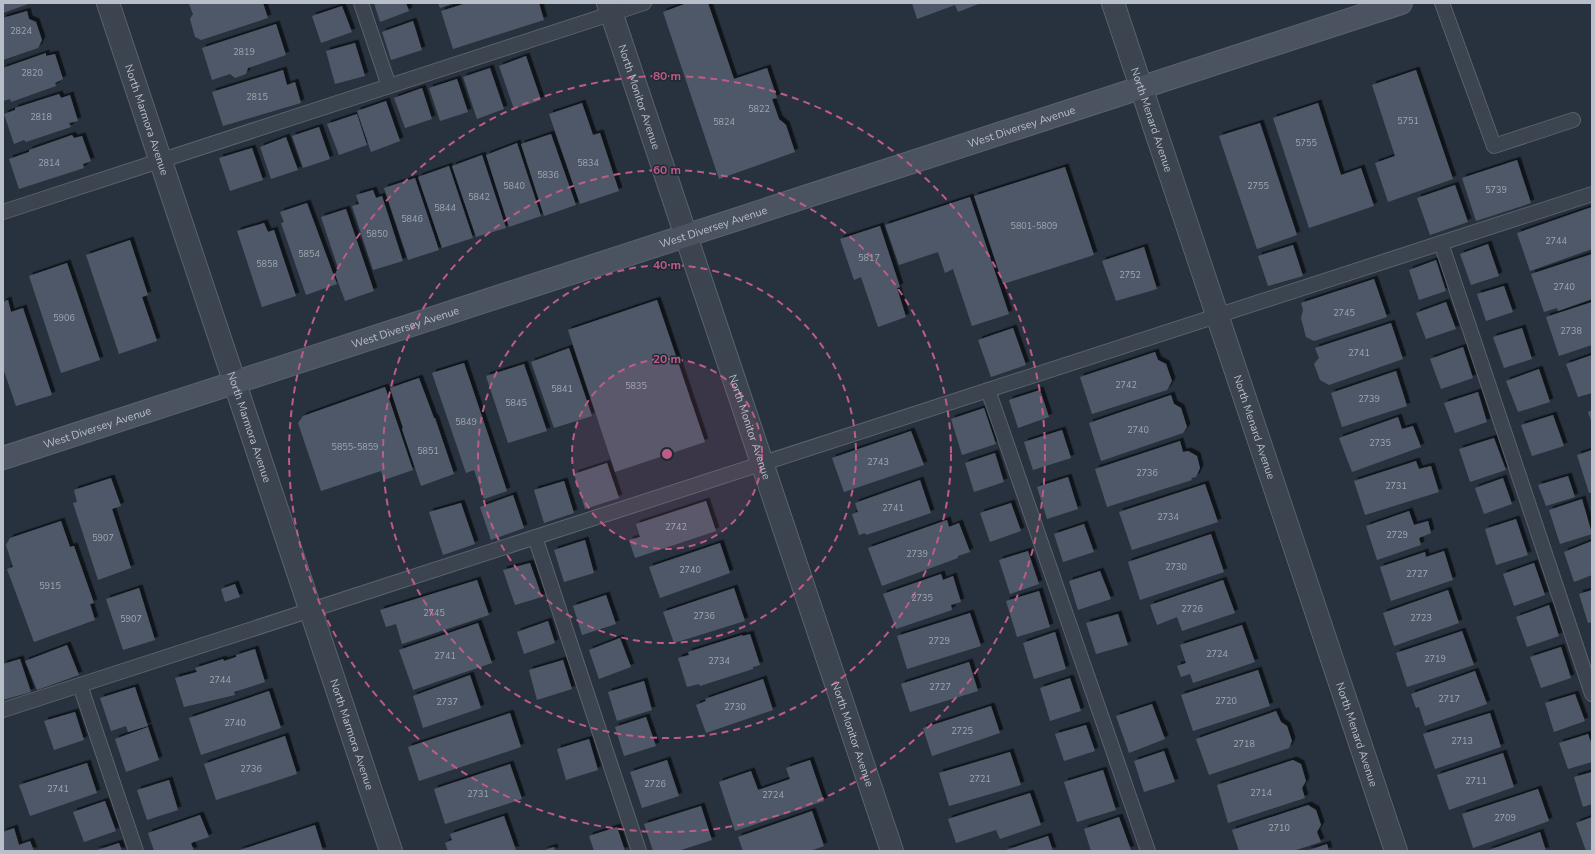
<svg xmlns="http://www.w3.org/2000/svg" width="1595" height="854" font-family="'Nunito Sans',sans-serif">
	<style>
		.building { fill: #4f5967; filter: url(#shadow) }
		.lines { fill: none; stroke-linecap: round; stroke-linejoin: round }
		.service-casing { stroke: #5a626c; stroke-width: 16 }
		.minor-casing { stroke: #5a626c; stroke-width: 24 }
		.secondary-casing { stroke: #5a626c; stroke-width: 24 }
		.service { stroke: #3c444f; stroke-width: 14 }
		.minor { stroke: #3c444f; stroke-width: 22 }
		.secondary { stroke: #4b5361; stroke-width: 22 }
		.ring { fill: none; stroke: #be5b87; stroke-width: 2; stroke-dasharray: 7 5 }
		.labels { text-anchor: middle; stroke-width: 3; stroke-linejoin: round; paint-order: stroke }
		.number-label { font-size: 9px; fill: #9ea6b0 }
		.street-label { font-size: 11px; fill: #b9bfc9; stroke: #212934 }
		.centre { fill: #be5b87; stroke: #212934; stroke-width: 2 }
		.ring-label { font-size: 12px; text-anchor: middle; font-weight: bold; fill: #be5b87; stroke: #212934; stroke-width: 3; stroke-linejoin: round; paint-order: stroke }
	</style>
	<defs>
		<filter id="shadow"><feDropShadow dx="3.5" dy="-3.5" stdDeviation="0" flood-color="#0009"/></filter>
	</defs>
	<rect width="100%" height="100%" fill="#28323f"/>
	<g class="building">
		<polygon points="3,3 31,3 3,13"/>
		<polygon points="193,3 263,3 268,18 201,40 195,37 190,19 193,14 189,4"/>
		<polygon points="374,3 406,3 409,11 380,22"/>
		<polygon points="438,3 454,3 440,8"/>
		<polygon points="467,3 539,3 544,20 453,49 441,11"/>
		<polygon points="687,3 708,3 734,79 767,68 777,98 772,99 779,119 786,125 795,152 719,179 663,12"/>
		<polygon points="912,3 981,3 958,12 955,5 917,19"/>
		<polygon points="342,6 352,32 321,43 312,16"/>
		<polygon points="27,11 29,19 36,22 42,40 38,48 3,60 3,18"/>
		<polygon points="413,21 422,50 391,60 382,32"/>
		<polygon points="276,24 286,55 248,68 246,74 235,78 230,74 212,80 202,48"/>
		<polygon points="355,43 365,76 335,84 326,51"/>
		<polygon points="46,53 46,56 55,54 63,79 55,83 56,86 11,102 10,99 3,101 3,68"/>
		<polygon points="526,56 541,100 514,109 499,66"/>
		<polygon points="490,68 504,109 477,119 463,77"/>
		<polygon points="283,70 287,85 295,82 301,103 223,126 212,92"/>
		<polygon points="1416,70 1453,179 1388,202 1375,163 1395,156 1372,85"/>
		<polygon points="457,79 468,112 440,121 429,88"/>
		<polygon points="422,88 432,119 405,128 394,98"/>
		<polygon points="59,94 61,98 70,95 78,121 69,123 71,127 26,142 24,140 14,144 4,114 15,110 15,108"/>
		<polygon points="386,101 400,141 371,152 357,111"/>
		<polygon points="582,103 593,135 600,133 619,191 580,204 549,114"/>
		<polygon points="1318,103 1341,175 1361,168 1374,206 1309,228 1273,118"/>
		<polygon points="357,114 367,145 339,155 327,124"/>
		<polygon points="1260,123 1297,235 1257,249 1219,136"/>
		<polygon points="319,127 330,159 303,168 292,136"/>
		<polygon points="551,134 576,205 544,216 521,144"/>
		<polygon points="72,135 74,138 82,136 91,161 83,164 84,168 19,189 9,159 29,152 29,150"/>
		<polygon points="286,137 298,170 271,179 260,147"/>
		<polygon points="517,143 541,216 509,227 486,155"/>
		<polygon points="252,148 263,180 230,191 219,158"/>
		<polygon points="482,155 506,228 476,237 452,166"/>
		<polygon points="1517,160 1531,203 1476,221 1462,178"/>
		<polygon points="449,166 473,238 442,248 418,177"/>
		<polygon points="1065,167 1094,255 1003,284 974,196"/>
		<polygon points="415,178 439,250 408,260 384,188"/>
		<polygon points="1455,185 1468,222 1430,235 1417,198"/>
		<polygon points="373,190 376,198 382,196 403,261 373,270 352,206 359,204 356,195"/>
		<polygon points="970,197 1009,314 972,326 953,269 945,273 938,252 899,265 885,225"/>
		<polygon points="307,203 337,284 306,295 281,223 284,222 280,212"/>
		<polygon points="1592,207 1592,249 1530,271 1517,233"/>
		<polygon points="346,209 374,291 345,301 335,274 338,268 321,217"/>
		<polygon points="264,223 268,232 274,230 296,296 262,307 237,231"/>
		<polygon points="880,226 900,287 897,288 906,317 878,327 861,277 854,280 840,239"/>
		<polygon points="130,240 148,295 142,297 157,341 119,354 86,255"/>
		<polygon points="1488,244 1499,276 1471,285 1460,254"/>
		<polygon points="1293,245 1303,276 1268,286 1258,256"/>
		<polygon points="1144,247 1157,289 1116,301 1102,261"/>
		<polygon points="1592,254 1592,299 1558,311 1557,308 1544,312 1531,274"/>
		<polygon points="1436,260 1446,291 1419,300 1409,270"/>
		<polygon points="67,263 100,360 61,373 29,276"/>
		<polygon points="1374,279 1387,317 1314,341 1306,337 1301,318 1303,310 1301,303"/>
		<polygon points="1504,286 1513,312 1486,321 1477,294"/>
		<polygon points="8,300 11,312 23,308 52,395 16,406 3,368 3,302"/>
		<polygon points="657,300 705,442 615,472 568,330"/>
		<polygon points="1446,302 1456,329 1426,339 1416,313"/>
		<polygon points="1592,302 1592,345 1559,356 1546,317"/>
		<polygon points="1391,323 1403,359 1329,385 1320,380 1314,364 1319,358 1315,348"/>
		<polygon points="1013,328 1026,365 991,377 978,340"/>
		<polygon points="1522,328 1532,359 1504,368 1493,337"/>
		<polygon points="1463,347 1473,378 1441,389 1430,359"/>
		<polygon points="569,348 592,416 554,428 531,362"/>
		<polygon points="1155,352 1158,360 1166,364 1172,381 1167,390 1092,414 1080,377"/>
		<polygon points="1592,355 1592,393 1578,397 1566,364"/>
		<polygon points="464,363 507,491 484,499 474,470 466,473 432,373"/>
		<polygon points="524,364 547,431 508,443 486,376"/>
		<polygon points="1539,369 1550,402 1518,412 1506,381"/>
		<polygon points="1396,371 1407,406 1342,427 1331,393"/>
		<polygon points="419,378 434,418 435,418 454,474 421,486 402,429 403,428 390,388"/>
		<polygon points="385,387 413,470 384,480 381,471 321,491 298,423 303,416"/>
		<polygon points="1040,390 1049,417 1018,428 1009,400"/>
		<polygon points="1478,392 1487,422 1455,433 1444,403"/>
		<polygon points="1171,395 1174,404 1181,408 1187,427 1183,433 1101,461 1089,423"/>
		<polygon points="984,408 996,444 962,455 951,419"/>
		<polygon points="1592,410 1592,423 1588,412"/>
		<polygon points="1553,415 1564,446 1532,456 1521,425"/>
		<polygon points="1398,417 1402,429 1413,426 1421,447 1352,472 1339,438"/>
		<polygon points="1062,430 1071,458 1033,470 1024,442"/>
		<polygon points="911,431 924,465 844,492 832,458"/>
		<polygon points="1494,438 1506,470 1470,482 1459,449"/>
		<polygon points="1180,441 1183,452 1188,451 1197,456 1200,468 1196,477 1191,478 1192,480 1107,507 1095,469"/>
		<polygon points="1592,450 1592,492 1589,493 1577,455"/>
		<polygon points="995,453 1004,482 974,492 965,463"/>
		<polygon points="1416,461 1419,469 1431,466 1439,492 1365,515 1354,481"/>
		<polygon points="607,463 619,498 585,509 574,474"/>
		<polygon points="1568,476 1575,497 1546,506 1538,485"/>
		<polygon points="1068,477 1078,509 1047,519 1037,487"/>
		<polygon points="111,478 121,506 112,509 131,568 98,580 73,503 77,502 74,490"/>
		<polygon points="1503,478 1512,504 1484,514 1475,488"/>
		<polygon points="920,480 931,513 866,535 865,533 859,535 852,514 858,512 855,503"/>
		<polygon points="564,481 574,513 544,523 534,490"/>
		<polygon points="1205,484 1218,522 1132,550 1119,512"/>
		<polygon points="513,495 524,528 491,540 480,507"/>
		<polygon points="1582,499 1592,534 1560,544 1549,510"/>
		<polygon points="706,501 716,531 635,558 629,540 640,537 636,524"/>
		<polygon points="461,503 475,544 443,555 429,512"/>
		<polygon points="1011,503 1021,531 990,542 980,513"/>
		<polygon points="1409,511 1414,525 1428,521 1431,533 1419,538 1421,545 1377,560 1366,526"/>
		<polygon points="1516,519 1528,555 1496,565 1485,529"/>
		<polygon points="947,520 949,527 959,523 970,552 958,556 958,558 882,586 868,548"/>
		<polygon points="61,521 70,547 74,546 94,603 90,604 95,620 34,642 7,569 13,567 6,545 10,538"/>
		<polygon points="1084,524 1094,552 1063,562 1054,534"/>
		<polygon points="1211,534 1224,572 1140,600 1128,562"/>
		<polygon points="585,540 594,573 564,582 554,550"/>
		<polygon points="1592,541 1592,575 1574,582 1564,552"/>
		<polygon points="720,543 730,573 660,598 649,567"/>
		<polygon points="1028,551 1039,584 1010,594 999,560"/>
		<polygon points="1444,551 1453,580 1391,601 1380,567 1425,552 1426,557"/>
		<polygon points="530,563 542,597 515,605 503,570"/>
		<polygon points="1534,563 1545,595 1514,606 1503,574"/>
		<polygon points="1100,571 1111,599 1078,610 1069,581"/>
		<polygon points="941,574 943,580 953,576 961,602 951,605 952,610 896,629 883,594"/>
		<polygon points="477,580 489,615 402,644 396,624 386,627 380,610"/>
		<polygon points="1223,580 1235,613 1182,631 1177,617 1157,625 1150,605"/>
		<polygon points="235,584 240,597 225,602 221,589"/>
		<polygon points="139,588 155,640 123,650 106,599"/>
		<polygon points="734,588 745,621 674,643 663,612"/>
		<polygon points="1448,590 1459,623 1394,646 1383,613"/>
		<polygon points="1592,590 1592,622 1588,623 1579,594"/>
		<polygon points="1039,591 1050,627 1017,637 1006,601"/>
		<polygon points="606,595 616,624 582,635 573,606"/>
		<polygon points="1549,605 1559,636 1527,647 1516,617"/>
		<polygon points="970,613 981,646 907,669 897,636"/>
		<polygon points="1118,614 1128,645 1096,654 1086,623"/>
		<polygon points="548,621 555,643 524,654 517,632"/>
		<polygon points="478,623 492,663 413,690 399,650"/>
		<polygon points="1242,625 1255,662 1193,683 1190,674 1181,677 1177,666 1186,663 1180,645"/>
		<polygon points="1462,631 1474,665 1407,687 1396,653"/>
		<polygon points="1055,632 1066,669 1034,679 1023,643"/>
		<polygon points="750,634 760,665 753,667 753,669 700,686 699,684 687,687 678,658 689,655 688,652 742,635 743,636"/>
		<polygon points="620,638 631,667 599,679 589,650"/>
		<polygon points="67,645 79,675 37,690 25,661"/>
		<polygon points="1561,647 1571,678 1541,688 1530,657"/>
		<polygon points="255,649 265,682 234,692 235,695 184,707 175,678 197,672 195,668 223,659 224,661 236,657 236,655"/>
		<polygon points="20,659 31,692 3,700 3,664"/>
		<polygon points="563,660 572,689 537,700 529,670"/>
		<polygon points="969,662 978,691 910,712 901,684"/>
		<polygon points="1258,670 1270,706 1193,731 1181,695"/>
		<polygon points="1475,671 1487,704 1425,726 1419,707 1416,708 1411,694"/>
		<polygon points="470,675 481,708 423,728 413,696"/>
		<polygon points="1070,678 1081,711 1050,721 1040,688"/>
		<polygon points="763,679 773,710 706,733 696,705 706,701 705,699"/>
		<polygon points="644,681 652,710 617,721 608,692"/>
		<polygon points="135,687 148,726 128,732 126,726 111,731 100,698"/>
		<polygon points="269,691 281,728 201,755 189,718"/>
		<polygon points="1575,694 1585,721 1554,732 1545,703"/>
		<polygon points="1152,704 1165,739 1129,753 1116,716"/>
		<polygon points="991,706 1000,733 932,756 923,728"/>
		<polygon points="1276,711 1281,722 1287,726 1292,741 1289,748 1209,775 1196,739"/>
		<polygon points="75,712 84,740 54,750 44,721"/>
		<polygon points="510,713 521,747 419,781 408,747"/>
		<polygon points="1490,713 1501,747 1435,769 1423,734"/>
		<polygon points="646,717 656,746 624,756 615,727"/>
		<polygon points="1086,725 1095,751 1064,761 1055,734"/>
		<polygon points="148,727 159,760 126,772 115,739"/>
		<polygon points="1588,734 1592,745 1592,762 1568,769 1559,743"/>
		<polygon points="285,736 297,774 216,800 204,764"/>
		<polygon points="589,739 598,770 566,780 557,749"/>
		<polygon points="1164,751 1175,782 1144,792 1134,761"/>
		<polygon points="1010,752 1021,785 949,806 939,773"/>
		<polygon points="1503,753 1514,787 1449,810 1437,775"/>
		<polygon points="667,760 679,796 642,808 630,772"/>
		<polygon points="810,760 824,801 735,831 719,782 751,771 758,790 790,779 786,768"/>
		<polygon points="1293,760 1301,764 1306,781 1302,788 1305,798 1228,823 1217,785"/>
		<polygon points="87,763 97,793 30,816 19,785"/>
		<polygon points="510,764 522,799 445,824 434,789"/>
		<polygon points="1103,770 1116,810 1077,822 1064,782"/>
		<polygon points="1592,772 1592,804 1583,807 1574,777"/>
		<polygon points="169,780 178,810 147,820 137,790"/>
		<polygon points="1538,789 1549,821 1473,848 1462,814"/>
		<polygon points="1030,793 1041,825 1000,839 996,830 956,843 948,819"/>
		<polygon points="105,801 116,831 84,842 73,812"/>
		<polygon points="1308,805 1316,810 1321,825 1317,832 1321,842 1293,851 1239,851 1232,830"/>
		<polygon points="701,806 712,840 678,851 653,851 644,824"/>
		<polygon points="812,811 824,846 810,851 743,851 738,837"/>
		<polygon points="200,815 209,837 191,843 194,851 154,851 148,833"/>
		<polygon points="504,816 516,850 448,851 445,843 452,840 450,834"/>
		<polygon points="1119,817 1131,850 1091,851 1084,829"/>
		<polygon points="1592,817 1592,851 1586,851 1576,823"/>
		<polygon points="315,825 323,851 237,851"/>
		<polygon points="617,827 625,851 594,851 589,836"/>
		<polygon points="14,828 19,845 30,841 34,851 3,851 3,832"/>
		<polygon points="1540,832 1546,851 1486,851"/>
		<polygon points="1048,836 1053,851 1003,851"/>
		<polygon points="119,843 122,851 94,851"/>
		<polygon points="1327,844 1329,851 1306,851"/>
		<polygon points="554,847 555,851 542,851"/>
	</g>
	<g class="lines">
		<defs>
			<g id="service">
				<polyline points="361,3 389,86"/>
				<polyline points="1442,3 1494,146 1573,120"/>
				<polyline points="3,212 644,3"/>
				<polyline points="1441,243 1592,694"/>
				<polyline points="988,390 1148,851"/>
				<polyline points="535,537 639,851"/>
				<polyline points="80,685 136,851"/>
				<polyline points="3,710 1592,194"/>
			</g>
			<g id="minor">
				<path id="s1" d="M108,3L391,851"/>
				<path id="s2" d="M608,3L892,851"/>
				<path id="s3" d="M1113,3L1396,851"/>
			</g>
			<g id="secondary">
				<path id="s4" d="M3,458L1401,3"/>
			</g>
		</defs>
		<use href="#service" class="service-casing"/>
		<use href="#minor" class="minor-casing"/>
		<use href="#secondary" class="secondary-casing"/>
		<use href="#service" class="service"/>
		<use href="#minor" class="minor"/>
		<use href="#secondary" class="secondary"/>
	</g>
	<circle cx="667" cy="454" r="95" fill="#be5b87" fill-opacity=".12"/>
	<g class="ring">
		<circle cx="667" cy="454" r="95"/>
		<circle cx="667" cy="454" r="189"/>
		<circle cx="667" cy="454" r="284"/>
		<circle cx="667" cy="454" r="378"/>
	</g>
	<g class="labels">
		<g class="number-label">
			<text x="21" y="34">2824</text>
			<text x="244" y="55">2819</text>
			<text x="32" y="76">2820</text>
			<text x="257" y="100">2815</text>
			<text x="759" y="112">5822</text>
			<text x="41" y="120">2818</text>
			<text x="1408" y="124">5751</text>
			<text x="724" y="125">5824</text>
			<text x="1306" y="146">5755</text>
			<text x="49" y="166">2814</text>
			<text x="588" y="166">5834</text>
			<text x="548" y="178">5836</text>
			<text x="514" y="189">5840</text>
			<text x="1258" y="189">2755</text>
			<text x="1496" y="193">5739</text>
			<text x="479" y="200">5842</text>
			<text x="445" y="211">5844</text>
			<text x="412" y="222">5846</text>
			<text x="1034" y="229">5801-5809</text>
			<text x="377" y="237">5850</text>
			<text x="1556" y="244">2744</text>
			<text x="309" y="257">5854</text>
			<text x="869" y="261">5817</text>
			<text x="267" y="267">5858</text>
			<text x="1130" y="278">2752</text>
			<text x="1564" y="290">2740</text>
			<text x="1344" y="316">2745</text>
			<text x="64" y="321">5906</text>
			<text x="1571" y="334">2738</text>
			<text x="1359" y="356">2741</text>
			<text x="1126" y="388">2742</text>
			<text x="636" y="389">5835</text>
			<text x="562" y="392">5841</text>
			<text x="1369" y="402">2739</text>
			<text x="516" y="406">5845</text>
			<text x="466" y="425">5849</text>
			<text x="1138" y="433">2740</text>
			<text x="1380" y="446">2735</text>
			<text x="355" y="450">5855-5859</text>
			<text x="428" y="454">5851</text>
			<text x="878" y="465">2743</text>
			<text x="1147" y="476">2736</text>
			<text x="1396" y="489">2731</text>
			<text x="893" y="511">2741</text>
			<text x="1168" y="520">2734</text>
			<text x="676" y="530">2742</text>
			<text x="1397" y="538">2729</text>
			<text x="103" y="541">5907</text>
			<text x="917" y="557">2739</text>
			<text x="1176" y="570">2730</text>
			<text x="690" y="573">2740</text>
			<text x="1417" y="577">2727</text>
			<text x="50" y="589">5915</text>
			<text x="922" y="601">2735</text>
			<text x="1192" y="612">2726</text>
			<text x="434" y="616">2745</text>
			<text x="704" y="619">2736</text>
			<text x="1421" y="621">2723</text>
			<text x="131" y="622">5907</text>
			<text x="939" y="644">2729</text>
			<text x="1217" y="657">2724</text>
			<text x="445" y="659">2741</text>
			<text x="1435" y="662">2719</text>
			<text x="719" y="664">2734</text>
			<text x="220" y="683">2744</text>
			<text x="940" y="690">2727</text>
			<text x="1449" y="702">2717</text>
			<text x="1226" y="704">2720</text>
			<text x="447" y="705">2737</text>
			<text x="735" y="710">2730</text>
			<text x="235" y="726">2740</text>
			<text x="962" y="734">2725</text>
			<text x="1462" y="744">2713</text>
			<text x="1244" y="747">2718</text>
			<text x="251" y="772">2736</text>
			<text x="980" y="782">2721</text>
			<text x="1476" y="784">2711</text>
			<text x="655" y="787">2726</text>
			<text x="58" y="792">2741</text>
			<text x="1261" y="796">2714</text>
			<text x="478" y="797">2731</text>
			<text x="773" y="798">2724</text>
			<text x="1505" y="821">2709</text>
			<text x="1279" y="831">2710</text>
		</g>
		<g class="street-label">
			<text dy="4" stroke="none"><textPath href="#s2" startOffset="99">North Monitor Avenue</textPath></text>
			<text dy="4" stroke="none"><textPath href="#s1" startOffset="123">North Marmora Avenue</textPath></text>
			<text dy="4" stroke="none"><textPath href="#s3" startOffset="123">North Menard Avenue</textPath></text>
			<text dy="4" stroke="none"><textPath href="#s4" startOffset="1071">West Diversey Avenue</textPath></text>
			<text dy="4" stroke="none"><textPath href="#s4" startOffset="747">West Diversey Avenue</textPath></text>
			<text dy="4" stroke="none"><textPath href="#s4" startOffset="423">West Diversey Avenue</textPath></text>
			<text dy="4" stroke="none"><textPath href="#s4" startOffset="99">West Diversey Avenue</textPath></text>
			<text dy="4" stroke="none"><textPath href="#s1" startOffset="447">North Marmora Avenue</textPath></text>
			<text dy="4" stroke="none"><textPath href="#s2" startOffset="447">North Monitor Avenue</textPath></text>
			<text dy="4" stroke="none"><textPath href="#s3" startOffset="447">North Menard Avenue</textPath></text>
			<text dy="4" stroke="none"><textPath href="#s1" startOffset="771">North Marmora Avenue</textPath></text>
			<text dy="4" stroke="none"><textPath href="#s2" startOffset="771">North Monitor Avenue</textPath></text>
			<text dy="4" stroke="none"><textPath href="#s3" startOffset="771">North Menard Avenue</textPath></text>
		</g>
	</g>
	<circle cx="667" cy="454" r="6" class="centre"/>
	<g class="ring-label">
		<text x="667" y="80">80 m</text>
		<text x="667" y="174">60 m</text>
		<text x="667" y="269">40 m</text>
		<text x="667" y="363">20 m</text>
	</g>
	<rect width="1595" height="854" fill="none" stroke="#b9bfc9" stroke-width="8"/>
</svg>
